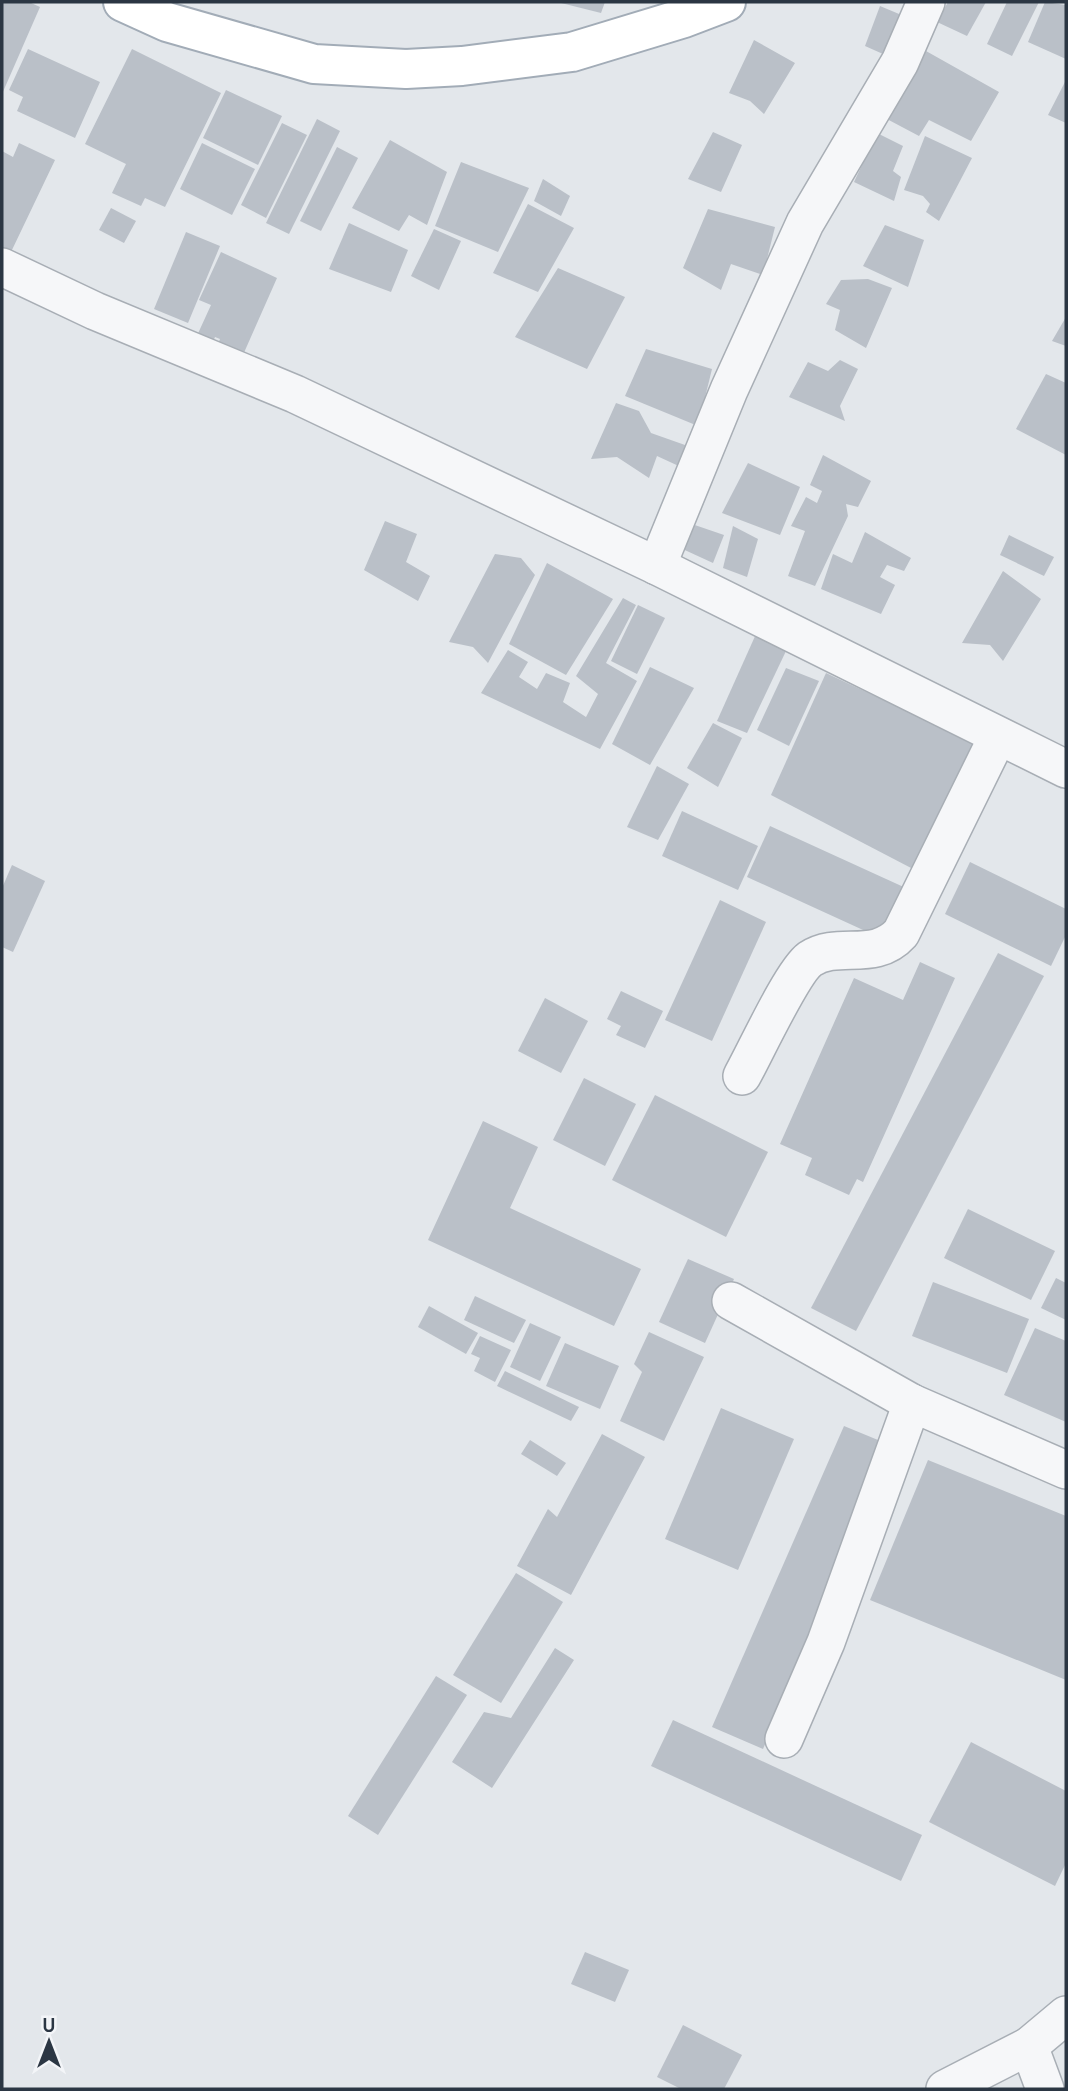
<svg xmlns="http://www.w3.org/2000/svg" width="1068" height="2091" font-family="'Space Grotesk',sans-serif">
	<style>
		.building { fill: #bac0c8 }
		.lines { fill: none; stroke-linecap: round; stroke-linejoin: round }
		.minor-casing { stroke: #a8aeb5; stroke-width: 40 }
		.major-casing { stroke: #a2acb7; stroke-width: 42 }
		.minor { stroke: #f6f7f9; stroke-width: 37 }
		.major { stroke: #fff; stroke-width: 38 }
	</style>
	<rect width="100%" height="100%" fill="#e3e7eb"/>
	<g class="building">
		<polygon points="2,2 29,2 40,7 2,94"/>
		<polygon points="557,2 605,2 601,13"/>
		<polygon points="948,2 986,2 967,36 937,22"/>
		<polygon points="1007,2 1039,2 1012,56 987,44"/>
		<polygon points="1045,2 1066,5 1066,59 1028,42"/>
		<polygon points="880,6 911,19 892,58 865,46"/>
		<polygon points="754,40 795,63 764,114 750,101 729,93"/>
		<polygon points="28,49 100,82 75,138 17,111 23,97 9,90"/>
		<polygon points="132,49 221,93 165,207 145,198 141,206 112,193 126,164 85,144"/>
		<polygon points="926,51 999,92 971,141 929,120 919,136 885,118"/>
		<polygon points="1066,80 1066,123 1048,115"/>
		<polygon points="226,90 282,116 258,165 203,138"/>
		<polygon points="317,119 340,131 289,234 266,223"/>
		<polygon points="282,123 307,135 266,218 241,205"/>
		<polygon points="713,132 742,145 721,192 688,179"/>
		<polygon points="877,133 903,146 893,171 901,177 894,201 854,182"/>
		<polygon points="925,136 972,158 939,221 926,212 930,204 923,196 904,190"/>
		<polygon points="390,140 447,172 427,225 409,215 399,231 352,208"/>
		<polygon points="19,143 55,160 11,252 2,248 2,151 13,157"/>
		<polygon points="202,143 255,169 232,215 180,189"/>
		<polygon points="337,147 358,158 321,231 300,221"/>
		<polygon points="461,162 529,188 498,252 435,226"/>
		<polygon points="543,179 570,196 561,216 534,201"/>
		<polygon points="528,204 574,228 538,292 493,273"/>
		<polygon points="111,208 136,221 124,243 99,230"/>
		<polygon points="708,209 775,227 763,275 731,264 721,290 683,268"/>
		<polygon points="349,223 408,250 391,292 329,269"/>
		<polygon points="885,225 924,240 908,287 863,266"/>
		<polygon points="434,229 461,241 439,290 411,276"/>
		<polygon points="186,232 220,246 188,323 154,309"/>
		<polygon points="221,252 277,278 239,364 214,353 220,339 215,337 211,347 195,340 211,305 199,300"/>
		<polygon points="558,268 625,297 587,369 515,337"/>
		<polygon points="868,279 892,288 866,348 835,330 840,310 826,304 841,280"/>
		<polygon points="1066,317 1066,346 1052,341"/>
		<polygon points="646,349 712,369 698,426 625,396"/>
		<polygon points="840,360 858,369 840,406 845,421 789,397 808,362 828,371"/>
		<polygon points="1046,374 1066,383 1066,455 1016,429"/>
		<polygon points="616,403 639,411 651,433 685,445 683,468 657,456 649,478 617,457 591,459"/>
		<polygon points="823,455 871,481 858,507 846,504 848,516 815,586 788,576 805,531 791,526 806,497 817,503 822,491 810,485"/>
		<polygon points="748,463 800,487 780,535 722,513"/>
		<polygon points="385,521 417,534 406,562 430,576 418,601 364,570"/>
		<polygon points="686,522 724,535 713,563 676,546"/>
		<polygon points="733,526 758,539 747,577 723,568"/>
		<polygon points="865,532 911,558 904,571 887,565 880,577 895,585 881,614 821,589 833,554 852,563"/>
		<polygon points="1009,535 1054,557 1044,576 1000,555"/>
		<polygon points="495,554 521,558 535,575 488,663 473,647 449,642"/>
		<polygon points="547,563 613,599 566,675 509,644"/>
		<polygon points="1003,571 1041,599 1003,661 990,645 962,643"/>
		<polygon points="623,598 636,605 606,663 637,681 600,749 481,693 508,650 528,662 519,677 537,689 546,673 570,683 563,702 586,717 598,694 576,676"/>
		<polygon points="638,605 665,618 637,674 611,661"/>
		<polygon points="756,634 786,651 747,733 717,721"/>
		<polygon points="650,667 694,688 650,765 612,744"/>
		<polygon points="786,668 819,681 789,746 757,730"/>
		<polygon points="826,673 974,743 913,869 771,795"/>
		<polygon points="713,723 742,738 718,787 687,768"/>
		<polygon points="657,766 689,784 658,840 627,827"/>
		<polygon points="682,811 758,846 738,890 662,856"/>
		<polygon points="770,826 908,889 885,940 747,877"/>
		<polygon points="970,862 1066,909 1066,935 1051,966 945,914"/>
		<polygon points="12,865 45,881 13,952 2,947 2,888"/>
		<polygon points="720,900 766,922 712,1041 665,1020"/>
		<polygon points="998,953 1044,976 856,1331 811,1308"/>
		<polygon points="920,962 955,978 863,1182 857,1179 849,1195 805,1175 812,1158 780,1144 854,978 903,1000"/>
		<polygon points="621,991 663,1011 645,1048 616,1035 621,1026 607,1019"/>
		<polygon points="545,998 588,1021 561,1073 518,1051"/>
		<polygon points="584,1078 636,1104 605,1166 553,1140"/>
		<polygon points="655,1095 768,1152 726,1237 612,1180"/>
		<polygon points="483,1121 538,1147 510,1208 641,1269 614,1326 428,1240"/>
		<polygon points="968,1209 1055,1251 1031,1300 944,1258"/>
		<polygon points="688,1259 734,1279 705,1343 659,1322"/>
		<polygon points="1056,1278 1066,1283 1066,1320 1041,1308"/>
		<polygon points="933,1282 1029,1319 1007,1373 912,1336"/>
		<polygon points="475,1296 526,1320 514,1343 464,1320"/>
		<polygon points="429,1306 478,1333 466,1354 418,1327"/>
		<polygon points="530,1323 561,1337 540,1381 510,1367"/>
		<polygon points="1035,1328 1066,1341 1066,1422 1004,1395"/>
		<polygon points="649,1332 704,1357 664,1441 620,1421 642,1372 634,1364"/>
		<polygon points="480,1336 511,1350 495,1382 474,1371 480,1358 471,1354"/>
		<polygon points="565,1343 619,1366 600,1409 546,1386"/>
		<polygon points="505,1371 579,1407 571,1421 497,1386"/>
		<polygon points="721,1408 794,1439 738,1570 665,1539"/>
		<polygon points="844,1426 895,1447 763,1749 712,1727"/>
		<polygon points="602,1434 645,1457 571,1595 517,1566 548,1509 557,1517"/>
		<polygon points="530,1440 566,1463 557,1476 521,1454"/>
		<polygon points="928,1460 1066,1516 1066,1680 870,1600"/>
		<polygon points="516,1573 563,1602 501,1703 453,1675"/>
		<polygon points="555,1648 574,1660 492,1788 452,1762 484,1712 511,1718"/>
		<polygon points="436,1676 467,1695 378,1835 348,1816"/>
		<polygon points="673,1720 922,1835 901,1881 651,1766"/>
		<polygon points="971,1742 1066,1791 1066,1863 1055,1886 929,1822"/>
		<polygon points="585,1952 629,1970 615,2002 571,1984"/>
		<polygon points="683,2025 742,2055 724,2089 681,2089 657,2077"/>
	</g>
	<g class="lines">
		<defs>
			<g id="minor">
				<polyline points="2,267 95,311 295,394 657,566 1066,769"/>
				<polyline points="657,566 729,390 805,223 900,62 926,2"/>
				<path d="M742,1076C755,1053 792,972 810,959C839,940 874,963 901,933L998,736"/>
				<polyline points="731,1301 912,1403 1066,1470"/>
				<polyline points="784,1739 826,1642 912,1403"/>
				<polyline points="1029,2046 1045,2089"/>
				<polyline points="945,2089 1029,2046 1066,2015"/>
			</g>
			<polyline id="major" points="123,2 167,22 314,64 406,69 462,66 572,52 684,18 726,2"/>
		</defs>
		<use href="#minor" class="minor-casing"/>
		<use href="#major" class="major-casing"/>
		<use href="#minor" class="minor"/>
		<use href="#major" class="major"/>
	</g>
	<rect width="1068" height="2091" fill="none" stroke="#2b3643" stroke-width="7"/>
	<g transform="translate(49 2042)" stroke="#f3f5f8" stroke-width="5" paint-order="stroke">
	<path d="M0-5L12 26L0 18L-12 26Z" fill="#2b3643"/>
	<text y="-10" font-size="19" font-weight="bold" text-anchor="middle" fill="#2b3643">U</text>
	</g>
</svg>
